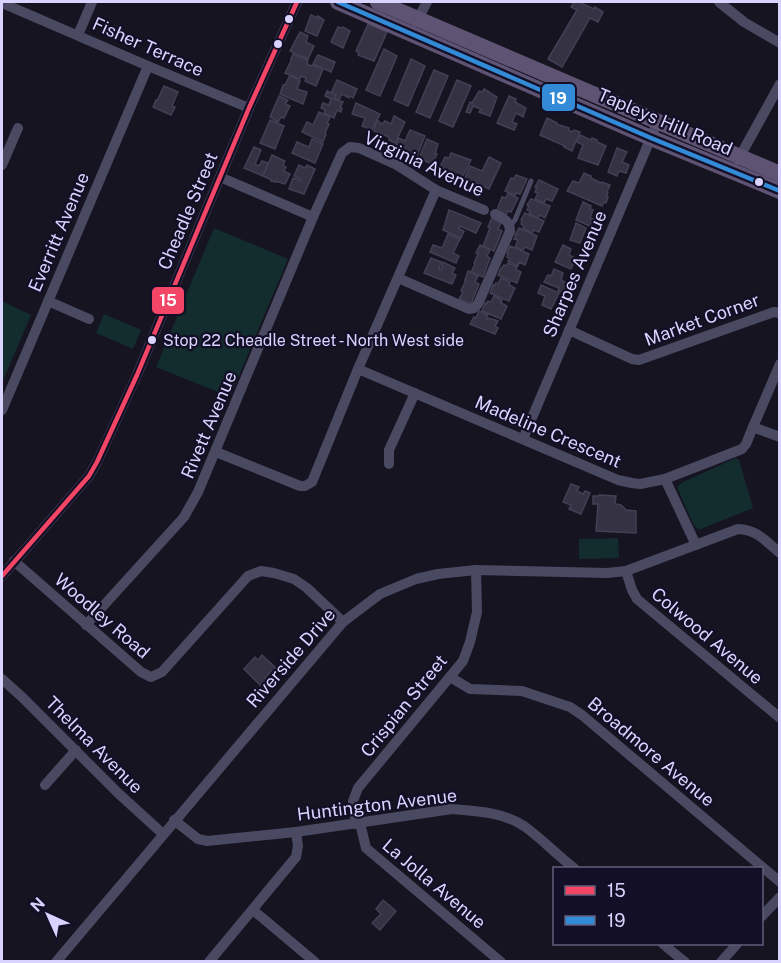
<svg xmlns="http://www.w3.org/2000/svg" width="781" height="963" font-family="'Public Sans',sans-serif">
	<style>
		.green { fill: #132c2d }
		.building { fill: #343243; stroke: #433f54; stroke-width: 1.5 }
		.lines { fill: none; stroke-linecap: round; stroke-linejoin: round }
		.service { stroke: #4a4962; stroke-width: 5 }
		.minor { stroke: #4a4962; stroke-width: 10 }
		.primary { stroke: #5e5373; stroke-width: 16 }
		.bus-1-casing { stroke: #130f26; stroke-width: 9 }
		.bus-2-casing { stroke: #130f26; stroke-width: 9 }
		.bus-1 { stroke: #f34667; stroke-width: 4.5 }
		.bus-2 { stroke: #338bd7; stroke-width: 4.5 }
		.bus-dot { fill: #d9d4ff; stroke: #130f26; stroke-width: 2 }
		.labels { text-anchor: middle; stroke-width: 4.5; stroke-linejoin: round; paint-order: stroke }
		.bus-label { font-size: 16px; fill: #d9d4ff; stroke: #130f26; text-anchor: start }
		.street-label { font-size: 18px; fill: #d9d4ff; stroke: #130f26 }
		.line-badge { stroke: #130f26; stroke-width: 2 }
		.badge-label { font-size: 16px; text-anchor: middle; font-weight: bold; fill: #fff }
	</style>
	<rect width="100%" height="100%" fill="#161421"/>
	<g class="green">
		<polygon points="214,228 288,259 230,397 156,367"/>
		<polygon points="2,301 31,315 2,383"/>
		<polygon points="104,314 141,330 133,349 96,333"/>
		<polygon points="736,458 739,460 753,508 701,529 698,529 694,526 677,487 683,482"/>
		<polygon points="618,538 619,558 579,559 579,539"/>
	</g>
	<g class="building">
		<polygon points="574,2 579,2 594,9 595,7 603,12 598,22 590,18 562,67 548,59 577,10 571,7"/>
		<polygon points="311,15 318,18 318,16 324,20 317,36 305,31"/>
		<polygon points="368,24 387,32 374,61 358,55 359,53 356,51"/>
		<polygon points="338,27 341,28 343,27 350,31 343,48 331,42"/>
		<polygon points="300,32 308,36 306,42 314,46 308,59 290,51"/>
		<polygon points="384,49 397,56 380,96 366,90"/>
		<polygon points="293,54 308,60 307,64 311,66 312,65 323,69 316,86 305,81 306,78 301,76 300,79 285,73 291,61 291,59"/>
		<polygon points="318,55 335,62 331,72 313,64"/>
		<polygon points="411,59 425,66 408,106 394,100"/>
		<polygon points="434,70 448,76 430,118 416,112"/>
		<polygon points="290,75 300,81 297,89 307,92 303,104 280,94 283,85 285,85"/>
		<polygon points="337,80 357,89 353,98 350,96 349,98 342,94 339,100 334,99 336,95 331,93"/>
		<polygon points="457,80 471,86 453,127 439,121"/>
		<polygon points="164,86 178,92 172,106 175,107 171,115 153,107 156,100 157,101"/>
		<polygon points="484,89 497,97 490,116 479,112 481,109 473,106 470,113 466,112 470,102 472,103 479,91 483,92"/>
		<polygon points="327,91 336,95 334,99 343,102 340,108 342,108 341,112 337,110 334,118 324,113 325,110 321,108 323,103 329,105 331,99 325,96"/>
		<polygon points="279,96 288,100 285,104 290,106 284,118 281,117 278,122 270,117"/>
		<polygon points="509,96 516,99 515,102 526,108 523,117 516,113 512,122 517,124 514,130 497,123"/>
		<polygon points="356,103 380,114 372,130 362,126 365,118 352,114"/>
		<polygon points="319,112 330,117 327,123 329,124 325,133 326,134 323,142 302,132 307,122 313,125"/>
		<polygon points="394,116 405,122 395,143 389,140 389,137 374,131 377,120 382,124 385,121 391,124"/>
		<polygon points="547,118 557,123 556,124 569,128 568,130 572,132 574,130 580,132 572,151 564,147 565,146 540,135"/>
		<polygon points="270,120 284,126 275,149 260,143"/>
		<polygon points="410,130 425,136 417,156 395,146 399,138 405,141"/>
		<polygon points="580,135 591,140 592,138 597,140 597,142 606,146 598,165 578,158 583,145 577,142"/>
		<polygon points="312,139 323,144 315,163 292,153 297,142 309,147"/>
		<polygon points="427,139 438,144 435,154 437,154 432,164 419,158"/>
		<polygon points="254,147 261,150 255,164 259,166 262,161 268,163 263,176 244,168"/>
		<polygon points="617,148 627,152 622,162 629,165 626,173 619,171 617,176 608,172"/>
		<polygon points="451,153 471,160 461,180 454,177 455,175 440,167 445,157 449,158"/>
		<polygon points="272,155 285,161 283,165 286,167 284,171 290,174 285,184 276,181 276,182 271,181 272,180 263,176"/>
		<polygon points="489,157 501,163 489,189 465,178 470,166 482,171"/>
		<polygon points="299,165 305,168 307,165 315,169 304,194 289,189 293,178 301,181 301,179 294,176"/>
		<polygon points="584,173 591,176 591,178 601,183 602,182 610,185 607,192 608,193 606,196 608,197 606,203 604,202 602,206 567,191 573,181 579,183"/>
		<polygon points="516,175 527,179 520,194 516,193 515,195 505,191 511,178 514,179"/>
		<polygon points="539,180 558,189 552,201 546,199 544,203 535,199 538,193 535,192 537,187 535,187"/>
		<polygon points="508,193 518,198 511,212 508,211 506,215 497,210 502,197 506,198"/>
		<polygon points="531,199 550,206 545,218 540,215 538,218 529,214 530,211 527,210 529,206 527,205"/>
		<polygon points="583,202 591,206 590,209 593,210 590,218 593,219 590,226 576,220"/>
		<polygon points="449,210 481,223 476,233 460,226 459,229 464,231 461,238 443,230"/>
		<polygon points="525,213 544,221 539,232 534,230 532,233 523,228 524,226 521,224 522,221 521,220"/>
		<polygon points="492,218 501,223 498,229 502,231 494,251 483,246 490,228 488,227"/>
		<polygon points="576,223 586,228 580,243 570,240"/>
		<polygon points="519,228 537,236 532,250 525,247 523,250 515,247 518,240 514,239 517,235 515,235"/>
		<polygon points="448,234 460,239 453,253 459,256 456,263 430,252 433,245 442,248"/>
		<polygon points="480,245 490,250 487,256 490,258 483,277 471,272 475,264 474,263 478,254 476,253"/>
		<polygon points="563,245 571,249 569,255 573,257 571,261 574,262 571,269 555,262"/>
		<polygon points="510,246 529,254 525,265 519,262 518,266 508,261 510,259 507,257 508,254 507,253"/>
		<polygon points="431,258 441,262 439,269 441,270 443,262 455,268 452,273 456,275 452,284 424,273"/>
		<polygon points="508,263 517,267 516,270 521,272 517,283 498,275 501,268 502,268 504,265 506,266"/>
		<polygon points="554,269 563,273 561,280 570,285 568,292 566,291 565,293 558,291 559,288 544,282 548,275 551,276"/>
		<polygon points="468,271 478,276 475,282 479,284 471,304 459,299 463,292 461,291 466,280 465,280"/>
		<polygon points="501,278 510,282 509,285 515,288 509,301 490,293 493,285 494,286 496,283 498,284"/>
		<polygon points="541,285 559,293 551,309 542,305 545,296 538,293"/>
		<polygon points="494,296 502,300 501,303 507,306 501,319 482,311 485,303 486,304 488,301 491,302"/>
		<polygon points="479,311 488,315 486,318 488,319 489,318 498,321 495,326 498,328 495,334 470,324 474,317 476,318"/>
		<polygon points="571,484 579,487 577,491 583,494 585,491 590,493 581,514 569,509 571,505 563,502"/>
		<polygon points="599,495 616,496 615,504 621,505 626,510 636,511 636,533 596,531 598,504 593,504 593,496 598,496"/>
		<polygon points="262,655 277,669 274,672 272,670 265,678 267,679 261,686 244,669 255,657 258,660"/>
		<polygon points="383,900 396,911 380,930 372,923 381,914 376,909"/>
	</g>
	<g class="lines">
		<polyline class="service" points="510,226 515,220 531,181"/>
		<g class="minor">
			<polyline points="719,2 744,22 780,43"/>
			<polyline points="2,3 148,66 249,108"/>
			<polyline points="416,22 427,2"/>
			<polyline points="78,35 92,2"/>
			<polyline points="738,160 780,84"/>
			<polyline points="2,165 18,128"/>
			<polyline points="220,177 313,217"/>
			<path d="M398,278L469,309L474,308L478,304L510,231C510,221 504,219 495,214"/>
			<polyline points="48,301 89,319"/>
			<polyline points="569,330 632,359 639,360 774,312 780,313"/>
			<polyline points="358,369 618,480 632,483 640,484 665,479 742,449 746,444 753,427 780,364"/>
			<polyline points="2,410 148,66"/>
			<polyline points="753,427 780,437"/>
			<polyline points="523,439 658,121"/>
			<polyline points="216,452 300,486 305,486 312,482 358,369 436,190"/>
			<polyline points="389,464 389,450 415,393"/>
			<polyline points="665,479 696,545"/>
			<polyline points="14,561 141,672 151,677 162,672 248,576 261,571 274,573 294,579 307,588 343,622"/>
			<polyline points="626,571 632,590 637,599 780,718"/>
			<polyline points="2,576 89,476 97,462 137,375 249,108 297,2"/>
			<polyline points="86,625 184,517 198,492 313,217 342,153 350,147 359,148 397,165 436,190 484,210"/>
			<polyline points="450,677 470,689 522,691 570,707 582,715 780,882"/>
			<polyline points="2,679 22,697 118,793 163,834"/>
			<polyline points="45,785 76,750"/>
			<path d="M174,820L198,839L207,841L296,832L452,809C476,811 503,812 524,826C541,838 557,855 574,868"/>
			<polyline points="360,823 366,848 501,962"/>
			<polyline points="356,824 353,801 358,788 463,661 470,642 477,612 476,570"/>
			<polyline points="253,910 315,962"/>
			<polyline points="762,916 780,897"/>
			<polyline points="663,944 685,962"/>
			<path d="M56,962L343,622L380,594L416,579L438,574L476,570L607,573L626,571L738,529C758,530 765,541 780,553"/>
			<polyline points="209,962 296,857 298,846 296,832"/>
			<polyline points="721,962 737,944"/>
		</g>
		<g class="primary">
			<polyline points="338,2 651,138 780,191"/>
			<polyline points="378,2 780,174"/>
		</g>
		<defs>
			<polyline id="bus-1" points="2,576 89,476 97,462 137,375 249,108 297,2"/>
			<polyline id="bus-2" points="338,2 651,138 780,191"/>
		</defs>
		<use href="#bus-1" class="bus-1-casing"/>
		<use href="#bus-2" class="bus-2-casing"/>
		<use href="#bus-1" class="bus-1"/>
		<use href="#bus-2" class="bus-2"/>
	</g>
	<g class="bus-dot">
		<circle cx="289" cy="19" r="5"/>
		<circle cx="278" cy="44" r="5"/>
		<circle cx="759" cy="182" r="5"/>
		<circle cx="152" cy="340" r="5"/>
	</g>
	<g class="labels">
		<g class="bus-label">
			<text x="163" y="346">Stop 22 Cheadle Street - North West side</text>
		</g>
		<g class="street-label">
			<text transform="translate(148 47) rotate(24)" y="6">Fisher Terrace</text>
			<text transform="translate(665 122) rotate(23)" y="6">Tapleys Hill Road</text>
			<text transform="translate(424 164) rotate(25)" y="6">Virginia Avenue</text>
			<text transform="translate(188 211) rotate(-67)" y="6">Cheadle Street</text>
			<text transform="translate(59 232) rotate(-67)" y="6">Everritt Avenue</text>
			<text transform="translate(575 274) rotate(-67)" y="6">Sharpes Avenue</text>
			<text transform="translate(702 320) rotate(-20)" y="6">Market Corner</text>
			<text transform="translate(209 425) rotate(-67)" y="6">Rivett Avenue</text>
			<text transform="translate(548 432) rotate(23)" y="6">Madeline Crescent</text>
			<text transform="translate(102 616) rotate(41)" y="6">Woodley Road</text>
			<text transform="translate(707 636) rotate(40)" y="6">Colwood Avenue</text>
			<text transform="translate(291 658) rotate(-49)" y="6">Riverside Drive</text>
			<text transform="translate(404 706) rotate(-51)" y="6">Crispian Street</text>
			<text transform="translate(94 745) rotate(45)" y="6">Thelma Avenue</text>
			<text transform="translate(651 752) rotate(40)" y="6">Broadmore Avenue</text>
			<text transform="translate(377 805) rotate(-7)" y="6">Huntington Avenue</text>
			<text transform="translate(434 884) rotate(40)" y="6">La Jolla Avenue</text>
		</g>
	</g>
	<g class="line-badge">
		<rect x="541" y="83" width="35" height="29" rx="6" fill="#338bd7"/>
		<rect x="151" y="286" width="34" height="29" rx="6" fill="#f34667"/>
	</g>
	<g class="badge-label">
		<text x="558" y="104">19</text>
		<text x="168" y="306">15</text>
	</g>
	<rect width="781" height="963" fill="none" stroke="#d9d4ff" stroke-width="6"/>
	<rect x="553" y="867" width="210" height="78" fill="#130f26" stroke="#625e7d" stroke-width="1.5"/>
	<rect x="565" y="886" width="30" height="9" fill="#f34667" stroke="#625e7d" stroke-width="1.5"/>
	<text x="607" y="897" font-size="18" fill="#d9d4ff">15</text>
	<rect x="565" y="916" width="30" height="9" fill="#338bd7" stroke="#625e7d" stroke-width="1.5"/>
	<text x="607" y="927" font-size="18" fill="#d9d4ff">19</text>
	<g transform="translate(48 915) rotate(315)" stroke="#130f26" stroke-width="4.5" paint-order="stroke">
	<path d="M0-4.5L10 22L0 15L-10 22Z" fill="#d9d4ff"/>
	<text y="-9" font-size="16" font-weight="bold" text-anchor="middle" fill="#d9d4ff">N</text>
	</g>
</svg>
